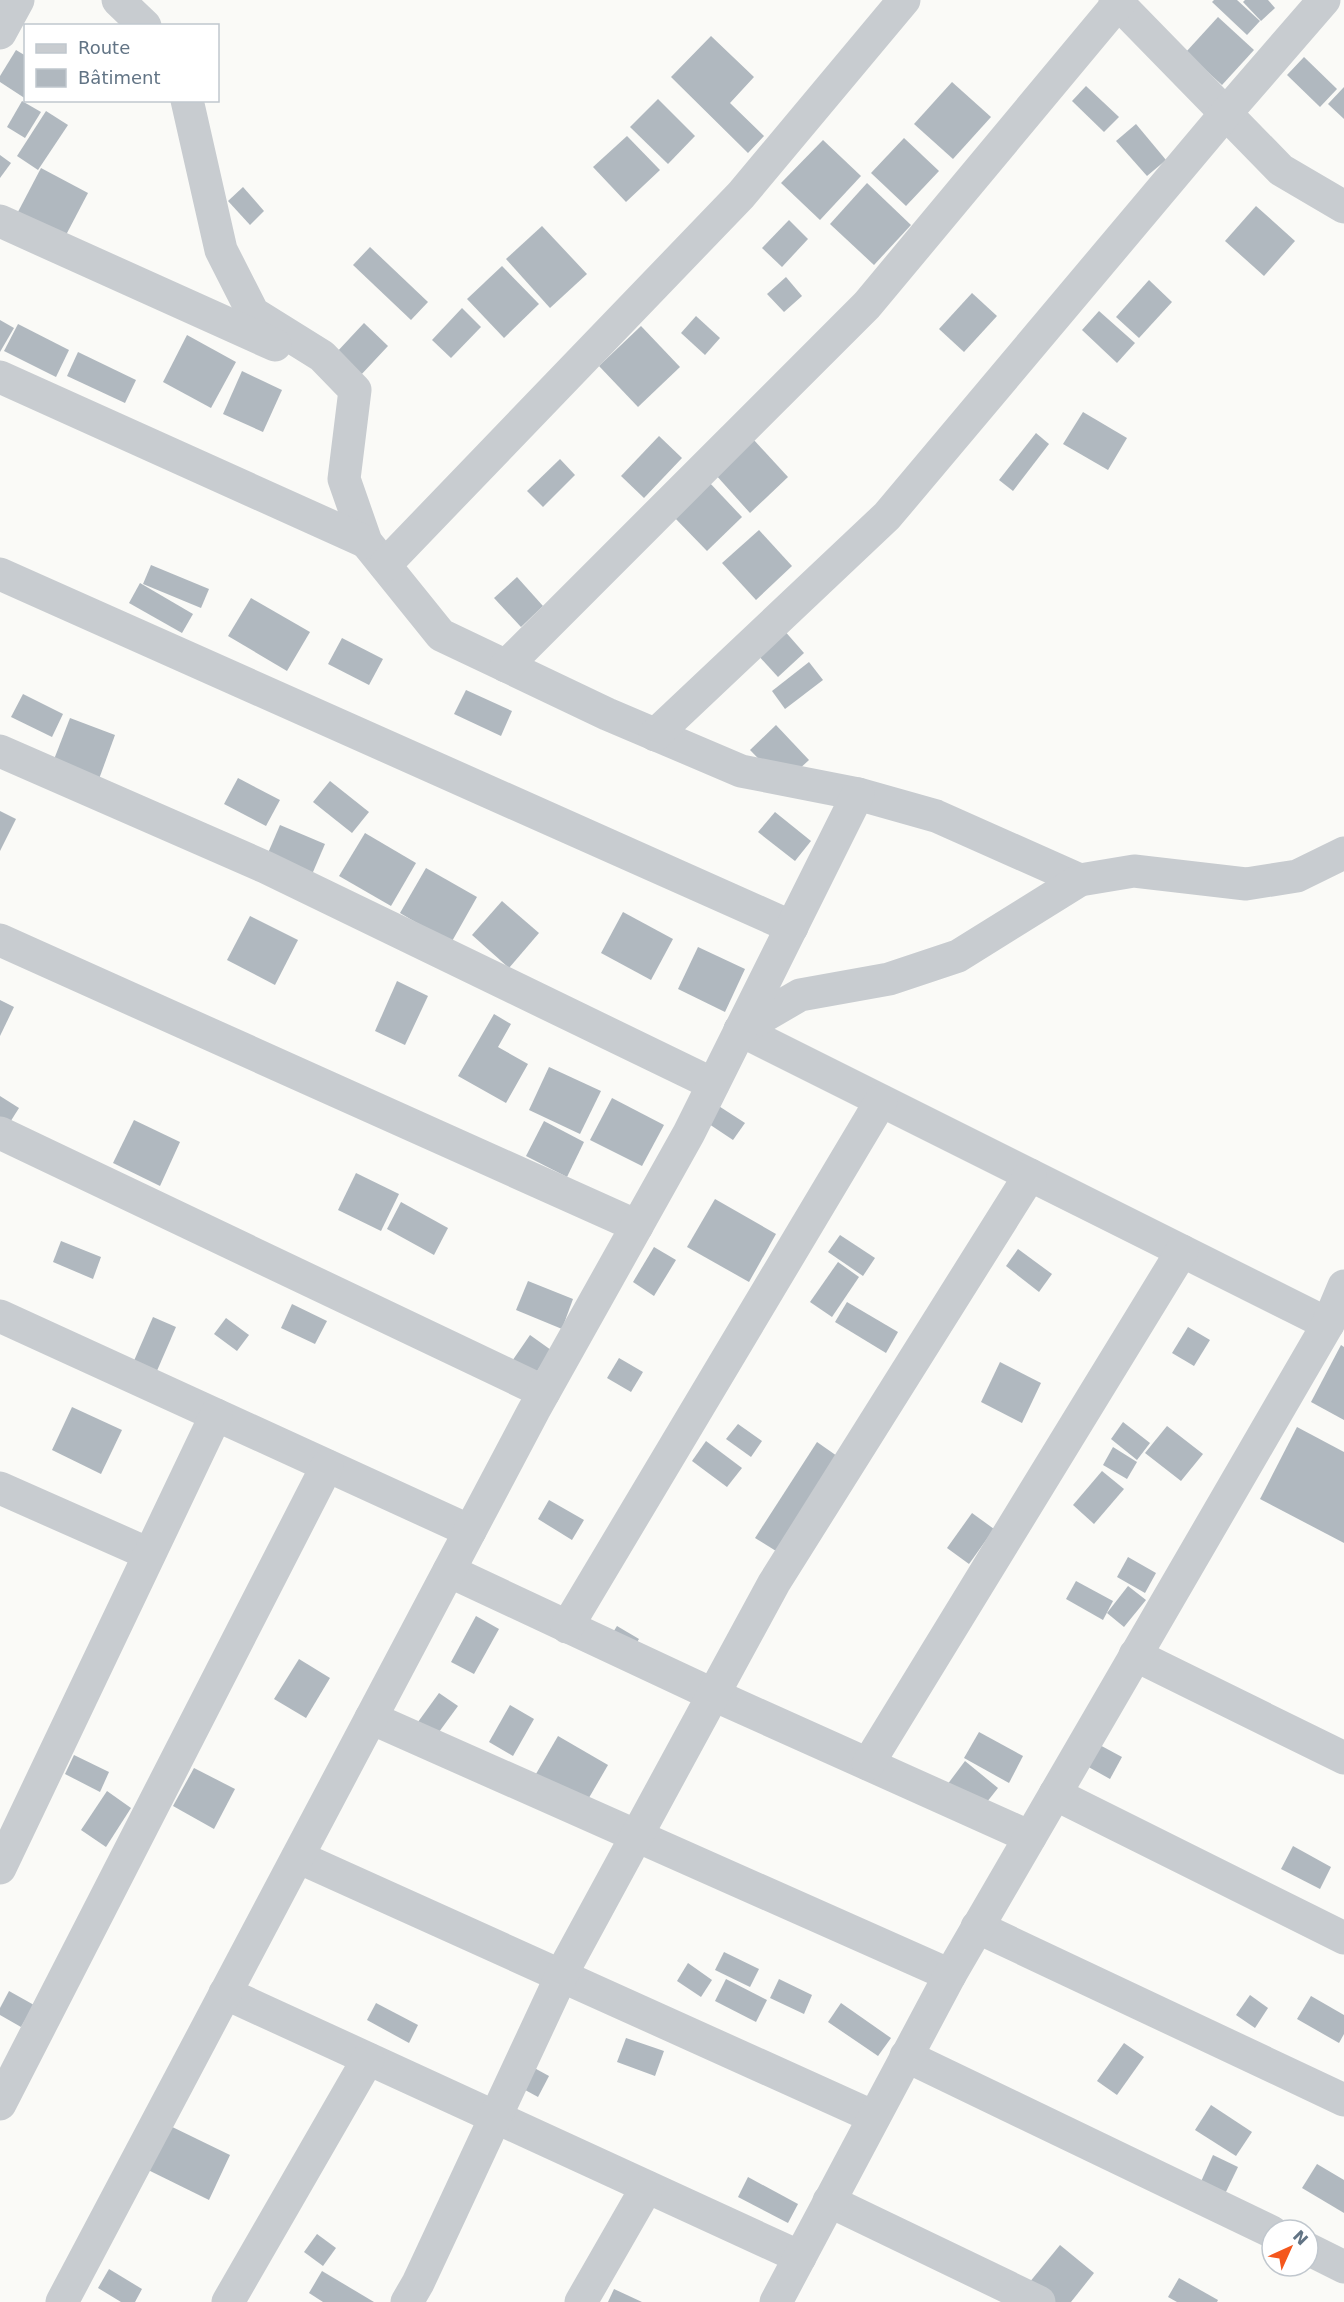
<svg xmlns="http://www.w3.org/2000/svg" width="1344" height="2302" viewBox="0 0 1344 2302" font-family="'DejaVu Sans',sans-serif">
<rect width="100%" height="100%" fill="#fafaf7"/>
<g fill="#b0b8bf">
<polygon points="1214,0 1237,0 1260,21 1247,35 1212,2"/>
<polygon points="1245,0 1268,0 1275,8 1261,21 1243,2"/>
<polygon points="1218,17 1254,50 1222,85 1186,52"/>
<polygon points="711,36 754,77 730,103 764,136 748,153 671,77"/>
<polygon points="16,50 26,56 26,99 0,82 0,76"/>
<polygon points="1304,57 1337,89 1320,107 1287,75"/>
<polygon points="952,82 991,117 953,159 914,124"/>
<polygon points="1086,86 1119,117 1104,132 1072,101"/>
<polygon points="1344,87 1344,119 1328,104"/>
<polygon points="658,99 695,136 668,164 630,127"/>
<polygon points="22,101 41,112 25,138 7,127"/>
<polygon points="46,111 68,125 38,170 17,156"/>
<polygon points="1136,124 1166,160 1147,176 1116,141"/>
<polygon points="627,136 660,170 626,202 593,167"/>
<polygon points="904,138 939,171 906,206 871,173"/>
<polygon points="823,140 861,176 820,220 781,183"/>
<polygon points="0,155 11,163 0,178"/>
<polygon points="41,168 88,193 56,254 9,229"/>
<polygon points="867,183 911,225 874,265 830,224"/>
<polygon points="243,187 264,211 250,225 228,201"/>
<polygon points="1256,206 1295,241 1264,276 1225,241"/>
<polygon points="789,220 808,239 782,267 762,248"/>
<polygon points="542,226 587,274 550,308 506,259"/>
<polygon points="370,247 428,302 411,320 353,265"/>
<polygon points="502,266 539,304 504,338 467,299"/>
<polygon points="786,277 802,296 784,312 767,294"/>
<polygon points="1149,280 1172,302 1139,338 1116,317"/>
<polygon points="972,293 997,316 964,352 939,329"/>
<polygon points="462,308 481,327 451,358 432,340"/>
<polygon points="1099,311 1135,343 1117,363 1082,330"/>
<polygon points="696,316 720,338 705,355 681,333"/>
<polygon points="0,320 14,328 0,352"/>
<polygon points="364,323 388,346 359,377 335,354"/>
<polygon points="18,324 69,350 56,377 4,351"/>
<polygon points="641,326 680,367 638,407 599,366"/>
<polygon points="187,335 236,362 211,408 163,382"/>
<polygon points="78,352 136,380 125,403 67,376"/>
<polygon points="242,371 282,390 263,432 223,414"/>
<polygon points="1083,412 1127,438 1108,470 1063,444"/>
<polygon points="1036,433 1049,444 1013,491 999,480"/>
<polygon points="659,436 682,458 644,498 621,476"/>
<polygon points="753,439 788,477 750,513 715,474"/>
<polygon points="560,459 575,475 543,507 527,491"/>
<polygon points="708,481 742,517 707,551 673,516"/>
<polygon points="759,530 792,566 756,600 722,563"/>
<polygon points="151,565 209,589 201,608 143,584"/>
<polygon points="517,577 543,606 521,627 494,598"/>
<polygon points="140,583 193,614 182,633 129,603"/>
<polygon points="251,598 310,632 287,671 228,636"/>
<polygon points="783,629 804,653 778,677 756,653"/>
<polygon points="342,638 383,659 369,685 328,664"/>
<polygon points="809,662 823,680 785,709 772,691"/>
<polygon points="466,690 512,711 501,736 454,714"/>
<polygon points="23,694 63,714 52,737 11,717"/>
<polygon points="70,718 115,735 99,779 53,762"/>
<polygon points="776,725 809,760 783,784 750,750"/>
<polygon points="238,778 280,800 266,826 224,804"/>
<polygon points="330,781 369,812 352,833 313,802"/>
<polygon points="0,811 16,819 0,851"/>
<polygon points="775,812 811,841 795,861 758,832"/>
<polygon points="280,825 325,844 307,886 262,867"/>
<polygon points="365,833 416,863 391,906 339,876"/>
<polygon points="426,868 477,897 451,943 400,913"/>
<polygon points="502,901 539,933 509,968 472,935"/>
<polygon points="623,912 673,939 651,980 601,953"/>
<polygon points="250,916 298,940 275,985 227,960"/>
<polygon points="698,947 745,969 725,1012 678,989"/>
<polygon points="397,981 428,996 405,1045 375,1031"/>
<polygon points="0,1000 14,1007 0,1036"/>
<polygon points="494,1014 511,1024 498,1047 528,1064 506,1103 458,1076"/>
<polygon points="549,1067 601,1091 580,1134 529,1110"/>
<polygon points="0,1096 19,1108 7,1127 0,1123"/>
<polygon points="612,1098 664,1125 642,1166 590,1140"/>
<polygon points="711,1101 745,1123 733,1140 700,1118"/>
<polygon points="134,1120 180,1142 160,1186 113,1163"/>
<polygon points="544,1121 584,1142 567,1177 526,1156"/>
<polygon points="356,1173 399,1194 381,1231 338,1210"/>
<polygon points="715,1199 776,1234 749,1282 687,1247"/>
<polygon points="401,1202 448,1228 434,1255 387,1229"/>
<polygon points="840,1235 875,1258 863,1276 828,1252"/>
<polygon points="61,1241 101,1257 93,1279 53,1262"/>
<polygon points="654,1247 676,1260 654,1296 633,1282"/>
<polygon points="1018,1249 1052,1274 1039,1292 1006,1266"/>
<polygon points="838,1262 859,1277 832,1317 810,1302"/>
<polygon points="528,1281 573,1299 562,1329 516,1310"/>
<polygon points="847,1302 898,1332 886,1353 835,1322"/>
<polygon points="292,1304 327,1321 315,1344 281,1328"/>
<polygon points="153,1317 176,1327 156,1373 133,1363"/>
<polygon points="226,1318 249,1335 237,1351 214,1334"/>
<polygon points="1188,1327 1210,1340 1194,1366 1172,1353"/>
<polygon points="530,1335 551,1350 530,1382 508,1367"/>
<polygon points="1341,1345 1344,1347 1344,1420 1311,1402"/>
<polygon points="619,1358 643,1372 631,1392 607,1378"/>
<polygon points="1000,1362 1041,1383 1022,1423 981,1402"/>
<polygon points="72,1407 122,1430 101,1474 52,1450"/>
<polygon points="1123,1422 1150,1443 1137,1460 1111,1439"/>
<polygon points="738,1424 762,1441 751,1457 726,1439"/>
<polygon points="1167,1426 1203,1454 1181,1481 1145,1453"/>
<polygon points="1297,1427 1344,1452 1344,1543 1260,1499"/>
<polygon points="706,1441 742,1468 727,1487 692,1461"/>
<polygon points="817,1442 837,1456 776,1551 755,1538"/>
<polygon points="1113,1447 1137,1462 1127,1479 1103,1465"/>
<polygon points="1102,1471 1124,1489 1094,1524 1073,1505"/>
<polygon points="549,1500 584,1520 572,1540 538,1519"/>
<polygon points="972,1513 994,1529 969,1564 947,1548"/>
<polygon points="1128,1557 1156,1573 1145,1593 1117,1577"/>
<polygon points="1076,1581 1113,1601 1103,1620 1066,1599"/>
<polygon points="1128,1586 1146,1600 1124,1627 1107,1613"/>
<polygon points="476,1616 499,1629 474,1674 451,1662"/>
<polygon points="617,1626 639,1639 627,1658 605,1645"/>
<polygon points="299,1659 330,1678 306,1718 274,1699"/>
<polygon points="439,1693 458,1706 428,1747 410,1733"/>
<polygon points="510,1705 534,1719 513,1756 489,1742"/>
<polygon points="979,1732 1023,1756 1009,1783 964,1758"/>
<polygon points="558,1736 608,1765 579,1815 529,1786"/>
<polygon points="1096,1743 1122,1757 1110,1779 1085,1765"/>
<polygon points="74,1755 109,1772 100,1792 65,1774"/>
<polygon points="965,1761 998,1788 968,1826 935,1801"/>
<polygon points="194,1768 235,1789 214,1829 173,1806"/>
<polygon points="107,1791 131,1808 106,1847 81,1830"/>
<polygon points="1293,1846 1331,1867 1320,1889 1281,1869"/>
<polygon points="724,1952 759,1969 750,1987 715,1970"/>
<polygon points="688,1963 712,1980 701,1997 677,1981"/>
<polygon points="726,1979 767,2000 756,2022 715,2001"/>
<polygon points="779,1979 812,1995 804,2014 770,1998"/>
<polygon points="9,1991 34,2005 21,2027 0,2015 0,2008"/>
<polygon points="1250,1995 1268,2008 1255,2028 1236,2015"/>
<polygon points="1311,1996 1344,2015 1344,2034 1339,2043 1297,2019"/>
<polygon points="376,2003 418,2025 409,2043 367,2020"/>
<polygon points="841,2003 891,2038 878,2056 828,2022"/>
<polygon points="626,2038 664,2051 655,2076 617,2062"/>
<polygon points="1124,2043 1144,2057 1117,2095 1097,2081"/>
<polygon points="527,2064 549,2076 538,2097 516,2085"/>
<polygon points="1211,2105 1252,2132 1236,2156 1195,2130"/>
<polygon points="162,2122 230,2155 209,2200 140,2166"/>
<polygon points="1213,2155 1238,2167 1223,2198 1199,2186"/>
<polygon points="1317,2164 1344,2180 1344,2213 1302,2188"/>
<polygon points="748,2177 798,2204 788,2223 738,2197"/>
<polygon points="317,2234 336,2248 323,2266 304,2252"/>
<polygon points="1060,2245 1094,2273 1071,2302 1052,2302 1029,2283"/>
<polygon points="109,2269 142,2289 135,2302 121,2302 98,2288"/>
<polygon points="322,2271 374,2302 323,2302 309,2293"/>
<polygon points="1179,2278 1218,2300 1217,2302 1177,2302 1168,2297"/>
<polygon points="614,2289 642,2302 608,2302"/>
</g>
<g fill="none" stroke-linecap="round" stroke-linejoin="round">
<g stroke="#c8ccd0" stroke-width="33">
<polyline points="118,0 145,26"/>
<polyline points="1115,0 1281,170 1344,207"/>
<polyline points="0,33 18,0"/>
<polyline points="187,100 221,250 253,313 322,356 355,390 344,479 366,542 441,635 607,714 741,771 858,794 936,816 1080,880"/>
<polyline points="0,221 275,345"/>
<polyline points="0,377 366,542"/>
<polyline points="385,565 741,195 904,0"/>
<polyline points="0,574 792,927"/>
<polyline points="506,666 867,305 1121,0"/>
<polyline points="655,735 887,516 1226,113 1324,0"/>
<polyline points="0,751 265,867 713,1084"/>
<polyline points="0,940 637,1226"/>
<polyline points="740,1030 1328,1324"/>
<polyline points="740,1030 800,995 889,979 958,956 1080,880 1134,871 1246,884 1297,876 1344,853"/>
<polyline points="0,1133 544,1392"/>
<polyline points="0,1316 470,1531"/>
<polyline points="0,1488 149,1554"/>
<polyline points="449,1571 714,1695 1030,1837"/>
<polyline points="567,1627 881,1101"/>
<polyline points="1135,1655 1344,1758"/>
<polyline points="371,1718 950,1975"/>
<polyline points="868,1764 1182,1251"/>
<polyline points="1055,1794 1344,1938"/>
<polyline points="298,1857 874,2117"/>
<polyline points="0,1868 216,1415"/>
<polyline points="977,1927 1344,2100"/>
<polyline points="225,1993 800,2257"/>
<polyline points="906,2056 1272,2232"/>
<polyline points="0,2104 327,1466"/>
<polyline points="829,2201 1039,2302"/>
<polyline points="1308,2249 1344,2267"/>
<polyline points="62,2302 534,1410 689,1133 858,794"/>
<polyline points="228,2302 368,2059"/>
<polyline points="407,2302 418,2283 567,1964 774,1583 1030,1175"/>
<polyline points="581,2302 647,2187"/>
<polyline points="776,2302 950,1975 1328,1324 1344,1286"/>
</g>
</g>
<rect x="24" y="24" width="195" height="78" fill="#ffffff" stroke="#c0c7ce" stroke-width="1.5"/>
<rect x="36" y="44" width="30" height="9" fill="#c8ccd0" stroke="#c0c7ce" stroke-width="1.5"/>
<text x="78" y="54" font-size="18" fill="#627485">Route</text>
<rect x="36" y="69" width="30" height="18" fill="#b0b8bf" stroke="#c0c7ce" stroke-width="1.5"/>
<text x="78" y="84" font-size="18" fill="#627485">Bâtiment</text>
<g transform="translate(1290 2248) rotate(45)"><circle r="28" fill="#ffffff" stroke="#c0c7ce" stroke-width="1.5"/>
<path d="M0-4.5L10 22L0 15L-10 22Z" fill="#f4571d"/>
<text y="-9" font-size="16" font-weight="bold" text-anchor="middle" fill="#627485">N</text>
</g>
</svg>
